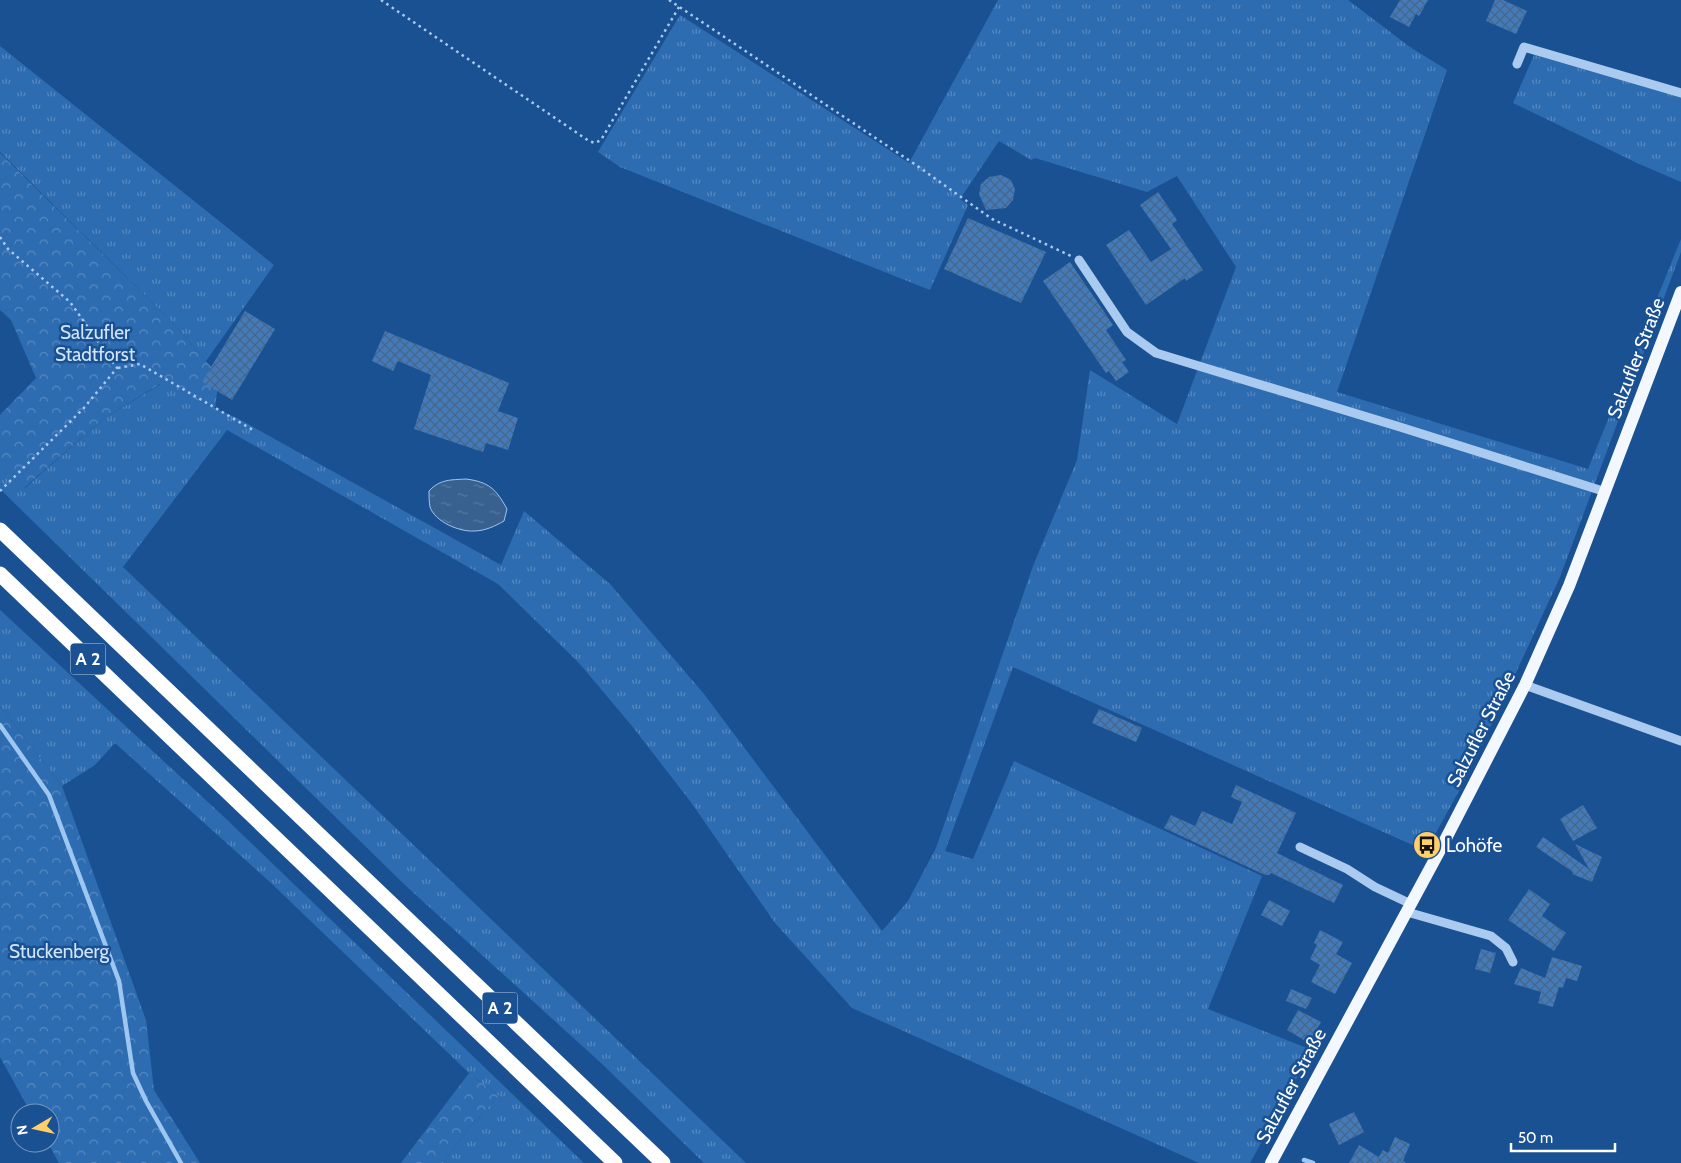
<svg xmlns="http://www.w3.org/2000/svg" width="1681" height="1163" viewBox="0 0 1681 1163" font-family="Cabin,sans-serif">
<defs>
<pattern id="grass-tufts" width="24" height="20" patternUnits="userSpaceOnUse" patternTransform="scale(1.25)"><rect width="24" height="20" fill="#2d6cb1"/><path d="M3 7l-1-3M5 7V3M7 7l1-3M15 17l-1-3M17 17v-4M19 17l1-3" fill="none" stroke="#5789c1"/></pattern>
<pattern id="forest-crowns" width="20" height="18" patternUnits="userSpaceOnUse" patternTransform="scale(1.25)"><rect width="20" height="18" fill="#2d6cb1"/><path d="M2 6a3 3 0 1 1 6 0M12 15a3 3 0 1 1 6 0" fill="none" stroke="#5789c1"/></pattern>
<pattern id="water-ripples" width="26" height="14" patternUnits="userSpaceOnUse" patternTransform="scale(1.25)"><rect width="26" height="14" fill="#396190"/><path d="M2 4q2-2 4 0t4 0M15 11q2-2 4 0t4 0" fill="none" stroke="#5779a1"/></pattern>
<pattern id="building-cross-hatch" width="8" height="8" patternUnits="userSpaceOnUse" patternTransform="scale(1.25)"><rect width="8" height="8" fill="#437bba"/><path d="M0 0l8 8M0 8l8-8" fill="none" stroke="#476688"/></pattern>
</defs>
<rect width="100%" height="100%" fill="#1a5193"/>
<g fill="url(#grass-tufts)">
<polygon points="998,0 1348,0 1410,47 1447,70 1337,392 1588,469 1681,239 1681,252 1560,577 1502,703 1466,778 1426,851 1013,667 945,851 973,859 1014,761 1262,876 1208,1009 1312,1050 1250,1163 1199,1163 852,1008 775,923 690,801 632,726 579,663 498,584 227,430 123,567 746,1163 704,1163 601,1063 406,886 0,489 0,470 25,488 103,419 161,384 237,418 501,565 524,511 610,584 704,694 882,931 908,901 936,848 1033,566 1077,460 1090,370 1177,424 1236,267 1177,176 1147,192 1035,158 1031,160 999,141 960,199 968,205 930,290 620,167 598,152 680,15 909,163"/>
<polygon points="0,46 274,265 206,361 174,324 0,152"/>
<polygon points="1534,55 1681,97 1681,182 1637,163 1513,103"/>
<polygon points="0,610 223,816 584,1163 443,1163 472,1124 499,1096 469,1073 271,883 115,743 95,765 62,786 0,706"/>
</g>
<g fill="url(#forest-crowns)">
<polygon points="0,153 174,324 219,376 215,408 160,384 103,419 24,488 0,470 0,415 36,378 11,320 0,310"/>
<polygon points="0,706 62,786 146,1020 154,1090 200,1163 59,1163 48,1143 50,1143 50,1113 31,1113 0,1057"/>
<polygon points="469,1073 499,1096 472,1124 443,1163 401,1163"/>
</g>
<path fill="url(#water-ripples)" stroke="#9dc6f1" d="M466 479C489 482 496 489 507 509L504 521C495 526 485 531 474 531 460 532 435 522 430 507 429 502 429 496 429 491 440 479 451 480 466 479Z"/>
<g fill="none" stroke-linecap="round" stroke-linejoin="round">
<g stroke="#9dc6f1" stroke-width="4.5">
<polyline points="0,725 49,795 119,981 133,1073 146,1101 181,1163"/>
<polyline points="1304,1160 1313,1163"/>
</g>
</g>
<g fill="url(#building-cross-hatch)">
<polygon points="1400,0 1428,0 1419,16 1416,14 1409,27 1390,17"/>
<polygon points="1495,0 1503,0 1527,11 1516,34 1486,21"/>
<polygon points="1001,175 1011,180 1015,189 1013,200 1006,208 986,210 979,194 981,184 989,177"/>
<polygon points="1158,192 1177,220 1172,224 1203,270 1186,281 1185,278 1146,305 1106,245 1129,230 1151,262 1171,249 1140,205"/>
<polygon points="968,218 1046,252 1021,303 944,269"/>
<polygon points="1070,262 1113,325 1106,330 1126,360 1122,362 1129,372 1116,381 1109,371 1106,373 1043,281"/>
<polygon points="245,311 275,329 232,400 202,382"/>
<polygon points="385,331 509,383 498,411 518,418 508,450 486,443 483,452 414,429 431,375 398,361 393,371 372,361"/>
<polygon points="1099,709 1142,728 1136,742 1092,723"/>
<polygon points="1236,785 1296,813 1277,853 1343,885 1334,903 1271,873 1269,875 1265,875 1164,828 1171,815 1195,826 1202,811 1232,824 1242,802 1231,797"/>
<polygon points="1583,805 1597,828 1573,841 1560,819"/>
<polygon points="1543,837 1589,869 1575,844 1602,857 1592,882 1572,874 1573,872 1536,847"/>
<polygon points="1529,889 1550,904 1542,916 1566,933 1554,951 1508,920"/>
<polygon points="1269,900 1290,911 1282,926 1261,915"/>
<polygon points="1320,930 1343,942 1336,954 1352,963 1335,994 1311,982 1320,965 1310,959 1317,945 1314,943"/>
<polygon points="1481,949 1496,953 1490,973 1475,969"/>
<polygon points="1552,957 1582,966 1577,981 1566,978 1563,988 1559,987 1553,1007 1538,1003 1541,992 1514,984 1521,968 1545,978"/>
<polygon points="1291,989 1312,998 1306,1009 1286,1001"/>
<polygon points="1298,1010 1321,1022 1309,1043 1287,1030"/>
<polygon points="1354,1112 1364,1132 1339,1145 1329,1124"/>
<polygon points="1395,1137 1410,1144 1403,1161 1406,1163 1349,1163 1359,1145 1379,1157 1383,1150 1388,1153"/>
</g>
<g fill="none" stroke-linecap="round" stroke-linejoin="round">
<g stroke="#aacbef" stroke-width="2.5" stroke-dasharray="2.5 4" stroke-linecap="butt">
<polyline points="381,0 589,141 595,143 601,140 679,7"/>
<polyline points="669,0 916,165 992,219 1071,256"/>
<polyline points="0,237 8,249 70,302 117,368 83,409 0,491"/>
<polyline points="118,368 140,364 253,430"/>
</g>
<g stroke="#aacbef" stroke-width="9">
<polyline points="1517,64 1524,47 1681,93"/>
<polyline points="1079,260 1127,332 1156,353 1400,427 1606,492"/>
<polyline points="1525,685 1681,741"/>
<polyline points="1300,847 1347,869 1375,887 1411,904"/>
<polyline points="1407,912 1491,936 1506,948 1513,962"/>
</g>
<polyline stroke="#f3f8ff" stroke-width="12" points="1271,1163 1440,850 1525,685 1569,586 1681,292"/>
<g stroke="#fff" stroke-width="15">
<polyline points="0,530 663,1163"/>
<polyline points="0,574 615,1163"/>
</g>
</g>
<defs>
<g id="bus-disc" transform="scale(1.4375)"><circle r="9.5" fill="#ffd069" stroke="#1a5193"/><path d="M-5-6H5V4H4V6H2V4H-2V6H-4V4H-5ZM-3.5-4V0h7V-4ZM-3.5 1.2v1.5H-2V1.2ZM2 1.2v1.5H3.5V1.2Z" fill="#111"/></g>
</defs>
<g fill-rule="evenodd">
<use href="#bus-disc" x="1427" y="845"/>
</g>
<g text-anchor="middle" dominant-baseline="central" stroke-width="5" stroke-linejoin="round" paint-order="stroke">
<g fill="#1a5193" stroke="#bacbdf" stroke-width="1">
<rect x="70.5" y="643.5" width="35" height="31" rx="4"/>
<rect x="482.5" y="992.5" width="35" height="31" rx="4"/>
</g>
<g font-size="18" font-weight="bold" fill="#fff">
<text x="88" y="659">A 2</text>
<text x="500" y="1008">A 2</text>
</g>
<g font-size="19" fill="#d1e5fb" stroke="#1a5193">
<text x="95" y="332">Salzufler<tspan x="95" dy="22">Stadtforst</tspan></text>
<text x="59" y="951">Stuckenberg</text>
</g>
<g font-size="19" fill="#fff" stroke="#1a5193">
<text transform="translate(1636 358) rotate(-69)">Salzufler Straße</text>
<text transform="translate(1481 729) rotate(-63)">Salzufler Straße</text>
<text transform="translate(1291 1086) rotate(-62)">Salzufler Straße</text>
</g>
<g font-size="19" fill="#fff" stroke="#1a5193" text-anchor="start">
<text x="1446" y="845">Lohöfe</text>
</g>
</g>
<g transform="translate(35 1128) rotate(261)"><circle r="24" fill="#1a5193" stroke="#7697be"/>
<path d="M0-4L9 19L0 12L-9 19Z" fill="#ffd069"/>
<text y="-8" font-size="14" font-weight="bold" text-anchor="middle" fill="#ffffff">N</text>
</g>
<path d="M1511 1143v8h104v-8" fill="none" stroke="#ffffff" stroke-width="2.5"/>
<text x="1518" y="1143" font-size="15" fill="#ffffff" stroke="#1a5193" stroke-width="4" paint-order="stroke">50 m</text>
</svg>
